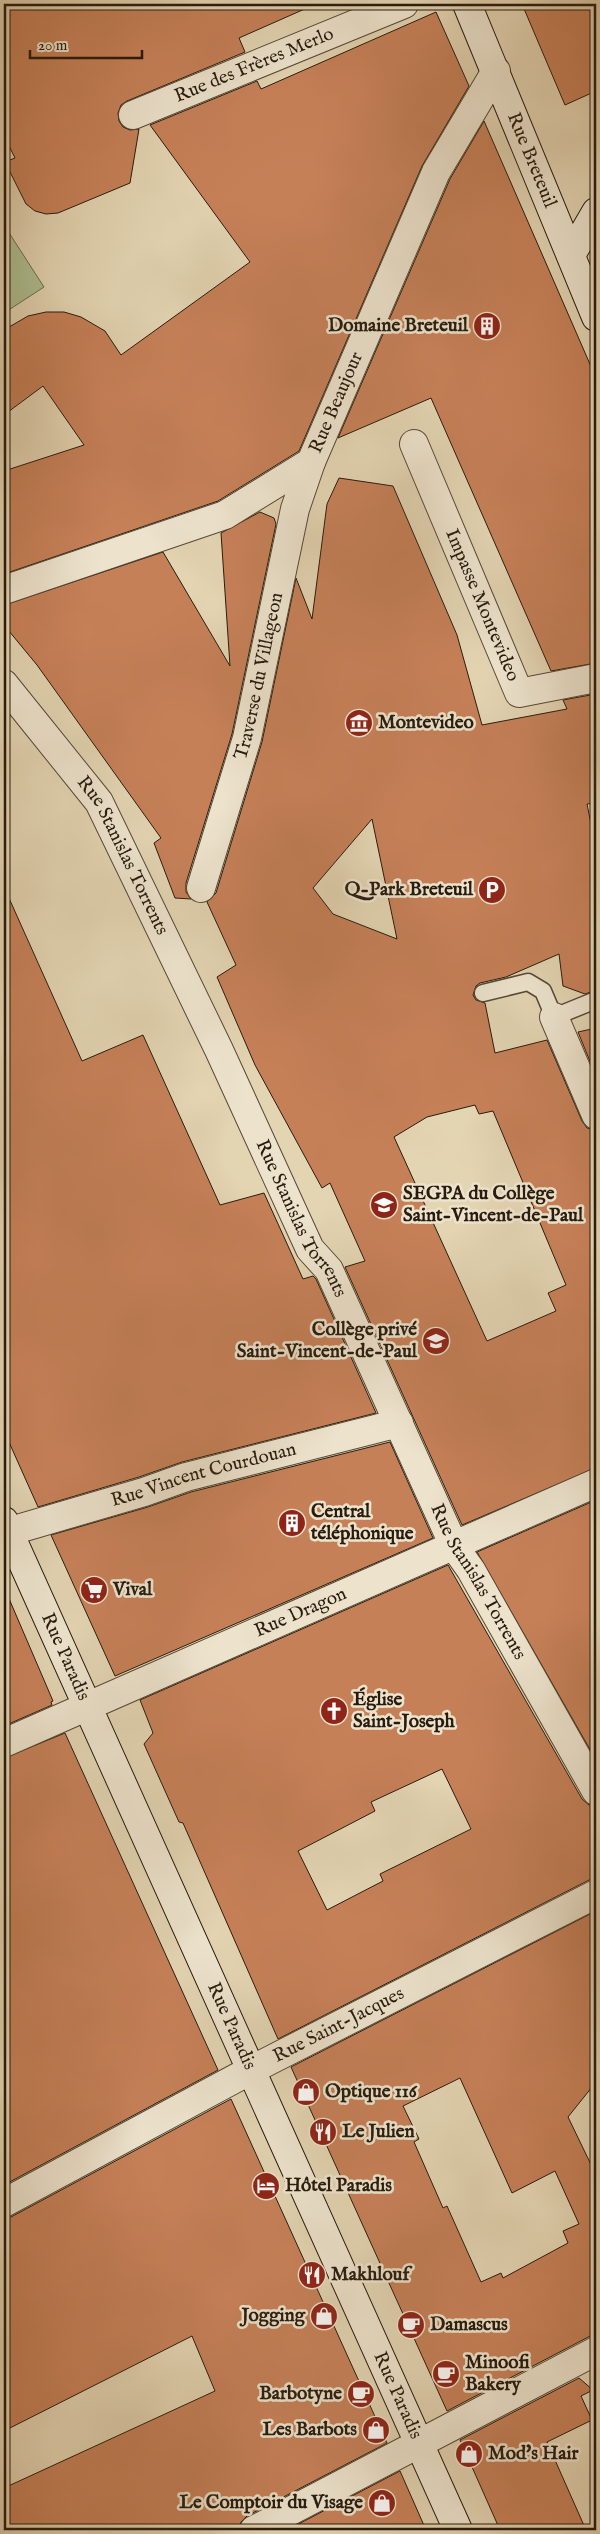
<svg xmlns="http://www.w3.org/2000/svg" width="600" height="2534" viewBox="0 0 600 2534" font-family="'IM FELL English',serif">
<rect width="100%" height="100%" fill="#e3d4b2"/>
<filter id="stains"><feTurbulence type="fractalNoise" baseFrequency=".004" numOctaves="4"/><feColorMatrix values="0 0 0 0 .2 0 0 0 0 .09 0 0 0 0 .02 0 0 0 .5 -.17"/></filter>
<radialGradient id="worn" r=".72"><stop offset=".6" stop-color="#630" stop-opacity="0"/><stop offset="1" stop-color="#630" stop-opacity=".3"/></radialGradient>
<polygon fill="#adbe91" stroke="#6a6c50" points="4,225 44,287 4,313"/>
<g fill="#c68058" stroke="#271b0e" fill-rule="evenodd">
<polygon points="4,4 316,4 239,38 245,52 127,101 121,105 118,113 119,121 123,127 130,130 139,129 130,183 58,213 46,214 35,211 26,204 5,162 15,158 4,136"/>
<polygon points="522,4 596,4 596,91 565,105"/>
<polygon points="436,12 469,86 422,166 299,451 218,501 4,574 4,471 84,445 43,386 4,415 4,330 28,316 46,312 64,312 81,317 105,331 121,355 250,262 150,125 257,81 261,89"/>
<polygon points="484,121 596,378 596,663 551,671 431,398 338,438 450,179"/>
<path d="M339 478 393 486 457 635 482 725 567 709 563 700 596 694V803L587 804 596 849V990L585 994 563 986 559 954 506 977 480 983 476 986 473 995 476 1000 485 1003 495 1053 547 1040 582 1121 587 1128 596 1130V1468L462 1525 345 1267 365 1261 330 1183 322 1188 255 1065 217 977 236 965 207 902 216 893 262 742 296 578 312 619 327 504ZM372 819 397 939 333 914 313 888ZM475 1105 479 1114 493 1111 566 1285 548 1293 556 1311 487 1341 394 1137 427 1117Z"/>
<polygon points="260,512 274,518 276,524 232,734 186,883 186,892 191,899 175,898 154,843 161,838 37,665 4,625 4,605 163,552 230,666 221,533"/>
<polygon points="4,887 82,1061 143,1035 220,1205 264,1193 303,1279 313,1276 316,1279 376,1413 182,1462 139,1477 38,1507 4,1431"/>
<polygon points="596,1028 596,1076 578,1032"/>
<polygon points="390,1442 433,1538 115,1676 51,1535 148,1507 191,1492"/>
<polygon points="596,1500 596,1760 477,1552"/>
<path d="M448 1565 582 1799 589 1805 596 1807V1878L589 1880 278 2039 183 1823 179 1822 144 1744 153 1733 140 1700ZM442 1769 471 1829 380 1874 383 1881 327 1910 298 1851 375 1811 371 1802Z"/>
<polygon points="4,1587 53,1701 51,1702 52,1705 4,1726"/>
<polygon points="65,1733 218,2070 4,2185 4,1758"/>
<path d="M596 1911V2082L568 2117 596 2175V2333L447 2411 291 2067ZM460 2078 512 2193 555 2171 579 2224 563 2231 568 2243 503 2278 501 2273 481 2282 447 2206 443 2208 414 2142 419 2139 403 2106Z"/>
<polygon points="231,2099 387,2443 247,2516 241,2522 239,2530 4,2530 4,2488 215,2391 192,2336 4,2431 4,2219 11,2217"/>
<polygon points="579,2378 593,2390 581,2396 592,2420 547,2442 586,2530 500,2530 460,2440"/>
<polygon points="400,2471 426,2530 287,2530"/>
</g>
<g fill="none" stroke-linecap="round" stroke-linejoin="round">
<g stroke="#564937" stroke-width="19">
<polyline id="lane" points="483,993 528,982 543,991 554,1017 596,1000"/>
</g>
<g stroke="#564937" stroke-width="30">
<g id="street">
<path id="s1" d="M133 115 404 4"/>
<path id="s2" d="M414 444 519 693 596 678"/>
<path id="s3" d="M4 590 225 515 311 462 436 172 496 71"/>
<path id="s4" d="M4 684 99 802 219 1050 310 1249 329 1270 454 1546 471 1570 596 1791"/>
<path id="s5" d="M201 888 247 738 295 509 311 462"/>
<polyline points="554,1017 596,1115"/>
<path id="s6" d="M4 1533 144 1492 186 1477 399 1423"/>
<path id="s7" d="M4 1743 596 1483"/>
<path id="s8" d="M4 2203 251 2070 596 1894"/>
<polyline points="254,2530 596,2351"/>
</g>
</g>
<g stroke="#271b0e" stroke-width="30">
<g id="secondary">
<path id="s9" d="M467 4 596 317"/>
<polyline points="571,255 596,212"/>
<path id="s10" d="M4 1521 458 2530"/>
</g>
</g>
<use href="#lane" stroke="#ede3cd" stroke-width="16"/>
<use href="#street" stroke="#ede3cd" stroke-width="28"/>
<use href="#secondary" stroke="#ede3cd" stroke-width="28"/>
</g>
<defs>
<g id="building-disc" transform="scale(1.4375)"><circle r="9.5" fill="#8f2418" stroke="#ede3cd"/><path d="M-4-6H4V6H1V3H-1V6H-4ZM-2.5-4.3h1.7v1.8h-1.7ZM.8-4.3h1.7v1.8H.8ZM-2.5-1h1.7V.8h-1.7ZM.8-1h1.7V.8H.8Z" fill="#fff"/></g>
<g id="museum-disc" transform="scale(1.4375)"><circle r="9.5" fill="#8f2418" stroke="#ede3cd"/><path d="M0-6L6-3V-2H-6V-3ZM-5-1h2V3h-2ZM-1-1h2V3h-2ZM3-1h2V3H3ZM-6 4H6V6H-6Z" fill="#fff"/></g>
<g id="parking-disc" transform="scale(1.4375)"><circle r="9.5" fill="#8f2418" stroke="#ede3cd"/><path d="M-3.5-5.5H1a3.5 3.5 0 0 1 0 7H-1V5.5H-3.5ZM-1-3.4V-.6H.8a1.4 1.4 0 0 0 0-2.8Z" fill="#fff"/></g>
<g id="school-disc" transform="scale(1.4375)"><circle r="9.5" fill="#8f2418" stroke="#ede3cd"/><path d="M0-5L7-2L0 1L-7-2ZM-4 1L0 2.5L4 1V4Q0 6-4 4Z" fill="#fff"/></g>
<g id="supermarket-disc" transform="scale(1.4375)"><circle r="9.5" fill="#8f2418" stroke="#ede3cd"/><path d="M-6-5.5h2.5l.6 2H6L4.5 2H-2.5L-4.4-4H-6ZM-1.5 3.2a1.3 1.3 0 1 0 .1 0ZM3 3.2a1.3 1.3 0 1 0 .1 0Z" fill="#fff"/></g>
<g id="church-disc" transform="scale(1.4375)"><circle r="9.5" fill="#8f2418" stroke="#ede3cd"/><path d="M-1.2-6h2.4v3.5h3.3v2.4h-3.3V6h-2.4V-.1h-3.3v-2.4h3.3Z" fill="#fff"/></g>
<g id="shop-disc" transform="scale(1.4375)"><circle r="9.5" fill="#8f2418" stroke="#ede3cd"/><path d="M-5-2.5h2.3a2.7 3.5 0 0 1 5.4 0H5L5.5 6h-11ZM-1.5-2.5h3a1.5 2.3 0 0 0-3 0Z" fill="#fff"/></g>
<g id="restaurant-disc" transform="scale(1.4375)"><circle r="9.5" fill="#8f2418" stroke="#ede3cd"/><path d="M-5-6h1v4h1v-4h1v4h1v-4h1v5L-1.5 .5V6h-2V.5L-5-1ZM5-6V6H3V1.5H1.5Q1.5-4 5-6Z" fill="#fff"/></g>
<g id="hotel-disc" transform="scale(1.4375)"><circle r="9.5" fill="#8f2418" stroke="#ede3cd"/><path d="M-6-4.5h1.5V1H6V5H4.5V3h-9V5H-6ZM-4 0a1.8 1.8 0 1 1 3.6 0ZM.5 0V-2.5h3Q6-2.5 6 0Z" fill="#fff"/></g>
<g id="cafe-disc" transform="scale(1.4375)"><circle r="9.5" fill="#8f2418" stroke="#ede3cd"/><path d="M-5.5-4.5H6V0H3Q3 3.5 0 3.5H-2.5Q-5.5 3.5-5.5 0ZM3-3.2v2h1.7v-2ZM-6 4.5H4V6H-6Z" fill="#fff"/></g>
</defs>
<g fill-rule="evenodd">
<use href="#building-disc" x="487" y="326"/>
<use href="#museum-disc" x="359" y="723"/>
<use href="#parking-disc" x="492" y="890"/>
<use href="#school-disc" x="384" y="1205"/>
<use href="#school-disc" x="436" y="1341"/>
<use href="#building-disc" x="292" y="1523"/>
<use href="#supermarket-disc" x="94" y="1590"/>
<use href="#church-disc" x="334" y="1711"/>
<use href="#shop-disc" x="306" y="2092"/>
<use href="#restaurant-disc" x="323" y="2132"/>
<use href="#hotel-disc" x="266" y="2186"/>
<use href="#restaurant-disc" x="312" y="2275"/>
<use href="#shop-disc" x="324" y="2316"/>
<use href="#cafe-disc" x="411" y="2325"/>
<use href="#cafe-disc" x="446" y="2374"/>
<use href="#cafe-disc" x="361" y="2394"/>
<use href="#shop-disc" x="376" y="2430"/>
<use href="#shop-disc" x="469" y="2454"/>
<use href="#shop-disc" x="382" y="2503"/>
</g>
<g text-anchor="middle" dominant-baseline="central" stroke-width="5" stroke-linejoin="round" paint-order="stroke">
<g font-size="19" fill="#271b0e" stroke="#ede3cd">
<text stroke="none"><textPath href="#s1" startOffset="131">Rue des Frères Merlo</textPath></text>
<text stroke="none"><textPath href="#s9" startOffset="169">Rue Breteuil</textPath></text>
<text stroke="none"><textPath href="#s3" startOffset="399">Rue Beaujour</textPath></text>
<text stroke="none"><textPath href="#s2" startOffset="175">Impasse Montevideo</textPath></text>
<text stroke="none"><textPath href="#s5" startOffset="220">Traverse du Villageon</textPath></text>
<text stroke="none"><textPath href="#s4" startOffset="210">Rue Stanislas Torrents</textPath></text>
<text stroke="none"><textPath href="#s4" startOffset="615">Rue Stanislas Torrents</textPath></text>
<text stroke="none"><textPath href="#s6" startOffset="208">Rue Vincent Courdouan</textPath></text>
<text stroke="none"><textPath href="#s4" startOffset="1020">Rue Stanislas Torrents</textPath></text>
<text stroke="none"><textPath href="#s7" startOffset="324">Rue Dragon</textPath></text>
<text stroke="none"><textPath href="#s10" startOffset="149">Rue Paradis</textPath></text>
<text stroke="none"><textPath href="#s8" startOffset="379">Rue Saint-Jacques</textPath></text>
<text stroke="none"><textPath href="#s10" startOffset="554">Rue Paradis</textPath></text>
<text stroke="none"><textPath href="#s10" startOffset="959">Rue Paradis</textPath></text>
</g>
<g font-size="19" font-weight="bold" fill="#271b0e" stroke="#ede3cd" text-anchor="start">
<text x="468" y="326" text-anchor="end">Domaine Breteuil</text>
<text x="378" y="723">Montevideo</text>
<text x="473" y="890" text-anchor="end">Q-Park Breteuil</text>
<text x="403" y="1194">SEGPA du Collège<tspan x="403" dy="22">Saint-Vincent-de-Paul</tspan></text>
<text x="417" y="1330" text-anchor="end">Collège privé<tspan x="417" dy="22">Saint-Vincent-de-Paul</tspan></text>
<text x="311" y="1512">Central<tspan x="311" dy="22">téléphonique</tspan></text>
<text x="113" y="1590">Vival</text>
<text x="353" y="1700">Église<tspan x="353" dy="22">Saint-Joseph</tspan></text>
<text x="325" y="2092">Optique 116</text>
<text x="342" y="2132">Le Julien</text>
<text x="285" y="2186">Hôtel Paradis</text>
<text x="331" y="2275">Makhlouf</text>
<text x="305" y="2316" text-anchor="end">Jogging</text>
<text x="430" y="2325">Damascus</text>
<text x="465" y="2363">Minoofi<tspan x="465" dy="22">Bakery</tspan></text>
<text x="342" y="2394" text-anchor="end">Barbotyne</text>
<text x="357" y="2430" text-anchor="end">Les Barbots</text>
<text x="488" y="2454">Mod's Hair</text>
<text x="363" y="2503" text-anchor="end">Le Comptoir du Visage</text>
</g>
</g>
<rect width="600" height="2534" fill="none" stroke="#e3d4b2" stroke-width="20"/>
<rect x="5" y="5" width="590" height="2524" fill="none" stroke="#271b0e" stroke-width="2.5"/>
<rect x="10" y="10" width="580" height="2514" fill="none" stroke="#271b0e"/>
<path d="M30 50v8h112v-8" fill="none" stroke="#271b0e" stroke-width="2.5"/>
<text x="38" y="50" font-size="15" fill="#271b0e" stroke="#ede3cd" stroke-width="4" paint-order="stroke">20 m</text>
<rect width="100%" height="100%" filter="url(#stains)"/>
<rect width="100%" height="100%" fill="url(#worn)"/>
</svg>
